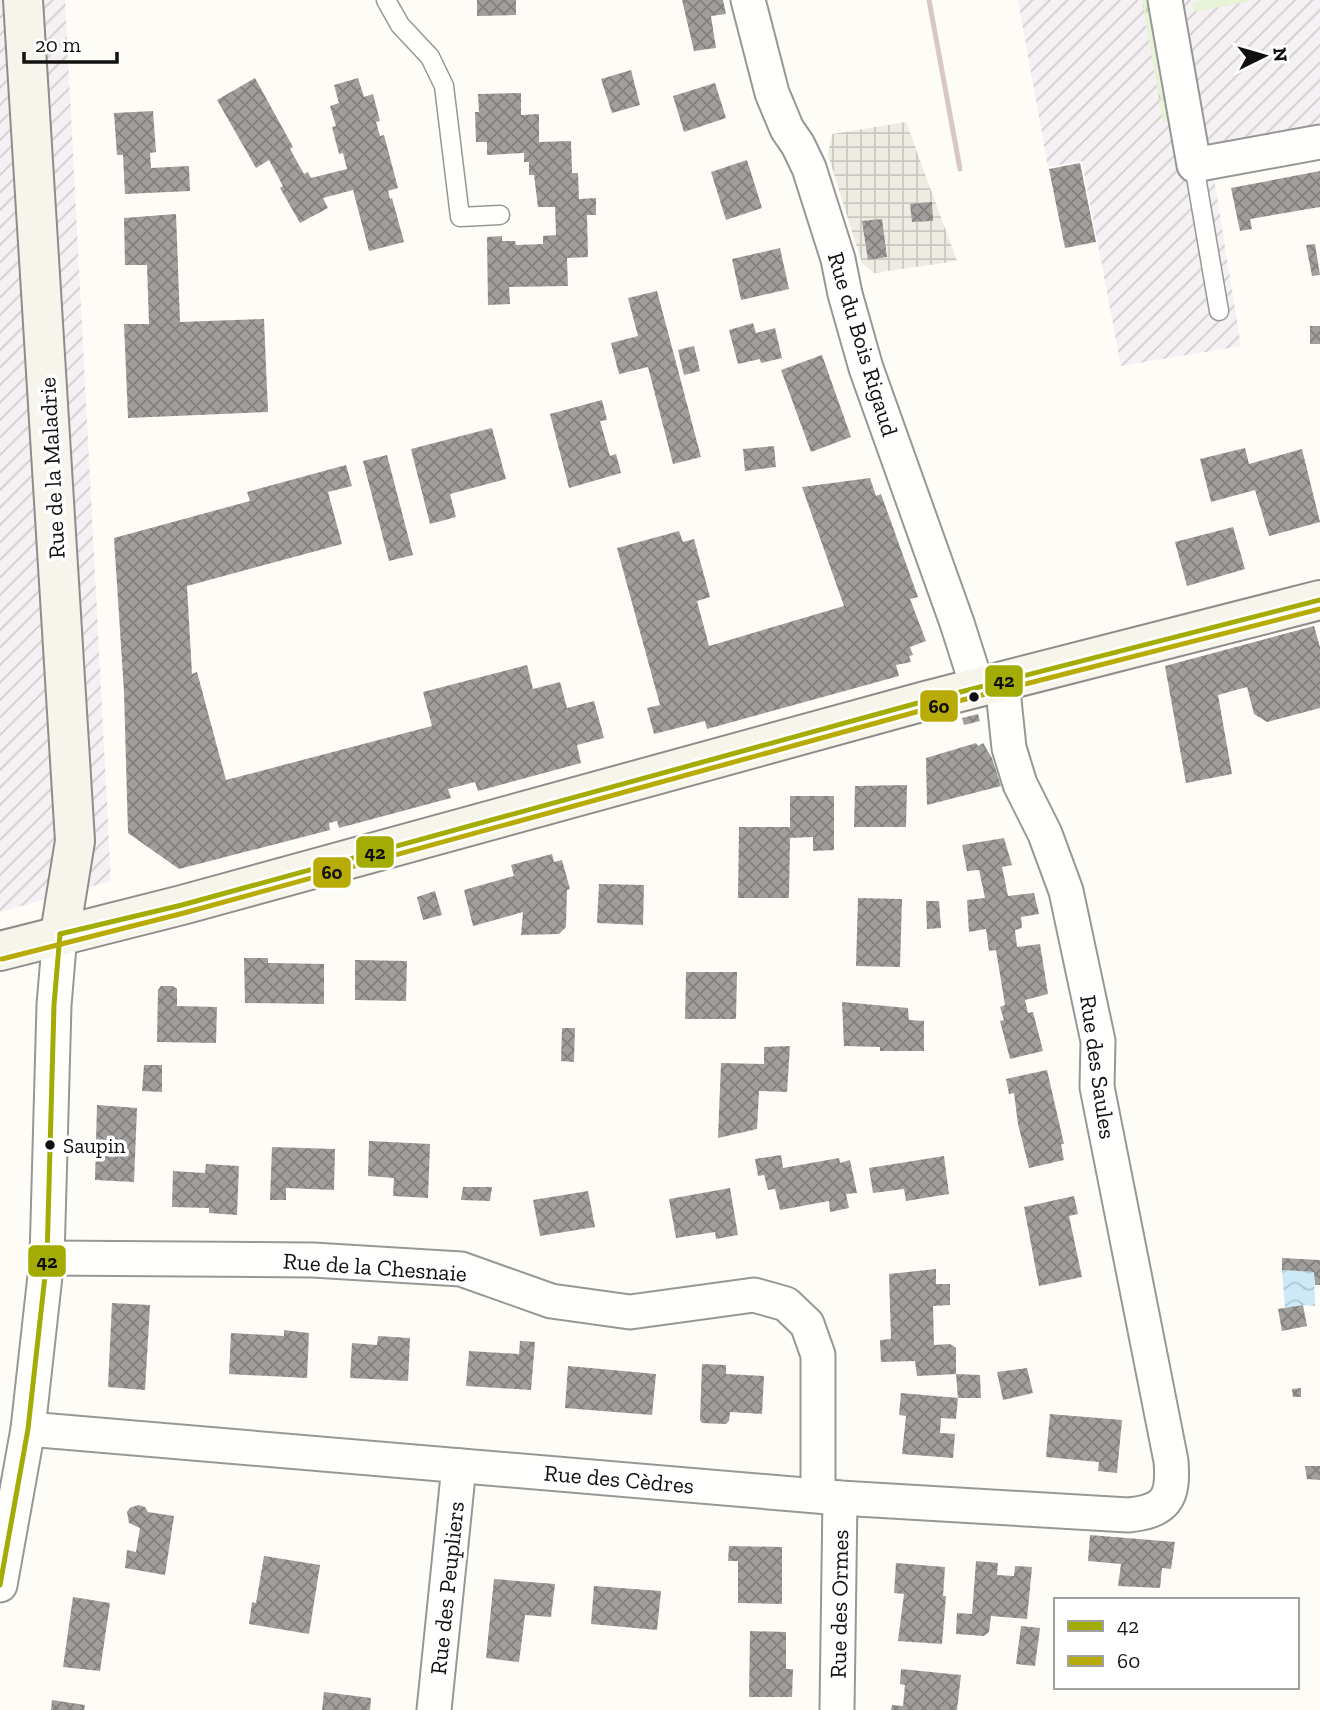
<svg xmlns="http://www.w3.org/2000/svg" width="1320" height="1710" viewBox="0 0 1320 1710" font-family="'Zilla Slab',serif">
<defs>
<pattern id="industrial-furrows" width="10" height="10" patternUnits="userSpaceOnUse" patternTransform="scale(1.75)"><rect width="10" height="10" fill="#f5f0f3"/><path d="M-1 1l2-2M0 10L10 0M9 11l2-2" fill="none" stroke="#d1cdcf"/></pattern>
<pattern id="grass-tufts" width="24" height="20" patternUnits="userSpaceOnUse" patternTransform="scale(1.75)"><rect width="24" height="20" fill="#e7f3d7"/><path d="M3 7l-1-3M5 7V3M7 7l1-3M15 17l-1-3M17 17v-4M19 17l1-3" fill="none" stroke="#c5cfb8"/></pattern>
<pattern id="plaza-grid" width="8" height="8" patternUnits="userSpaceOnUse" patternTransform="scale(1.75)"><rect width="8" height="8" fill="#edebe2"/><path d="M0 4h8M4 0v8" fill="none" stroke="#cac8c1"/></pattern>
<pattern id="water-waves" width="16" height="10" patternUnits="userSpaceOnUse" patternTransform="scale(1.75)"><rect width="16" height="10" fill="#cde8f7"/><path d="M0 5q4-4 8 0t8 0" fill="none" stroke="#afc6d3"/></pattern>
<pattern id="building-cross-hatch" width="8" height="8" patternUnits="userSpaceOnUse" patternTransform="scale(1.75)"><rect width="8" height="8" fill="#a19f9c"/><path d="M0 0l8 8M0 8l8-8" fill="none" stroke="#82807e"/></pattern>
</defs>
<rect width="100%" height="100%" fill="#fdfcf7"/>
<g fill="url(#industrial-furrows)">
<polygon points="0,0 65,0 111,881 0,912"/>
<polygon points="1018,0 1320,0 1320,129 1210,153 1241,346 1121,366 1082,161 1048,167"/>
</g>
<g fill="url(#grass-tufts)">
<polygon points="1142,0 1153,0 1175,120 1163,122"/>
<polygon points="1203,0 1256,0 1194,12 1192,2"/>
</g>
<polygon fill="url(#plaza-grid)" points="906,122 957,261 874,273 862,263 828,155 832,134"/>
<polygon fill="url(#water-waves)" points="1282,1270 1314,1272 1315,1306 1303,1305 1285,1308"/>
<g fill="url(#building-cross-hatch)">
<polygon points="477,0 516,0 516,15 477,16"/>
<polygon points="682,0 723,0 726,14 711,16 716,48 694,51"/>
<polygon points="631,70 640,105 612,113 601,79"/>
<polygon points="255,78 293,147 290,149 304,174 308,172 311,178 347,169 343,153 339,154 332,127 336,126 330,106 339,103 334,85 358,78 364,97 373,94 380,121 376,122 380,136 384,135 398,188 388,191 390,199 392,198 404,242 369,251 353,190 323,198 328,208 300,223 280,188 283,186 269,160 256,168 217,100"/>
<polygon points="715,83 726,118 684,132 673,96"/>
<polygon points="521,93 521,115 539,114 539,142 571,141 572,173 578,173 579,199 596,198 596,215 587,215 588,257 567,258 568,286 509,287 510,304 488,305 487,237 502,236 502,241 515,241 516,245 543,244 543,236 556,235 555,207 538,207 534,175 529,175 529,162 524,162 524,153 487,155 487,142 476,142 475,112 479,112 478,94"/>
<polygon points="153,111 156,152 150,153 151,168 189,166 190,191 125,194 123,155 117,155 114,113"/>
<polygon points="747,160 762,208 726,220 711,172"/>
<polygon points="1080,163 1096,242 1065,248 1049,169"/>
<polygon points="1320,171 1320,207 1250,219 1252,229 1240,231 1231,188"/>
<polygon points="932,202 933,221 912,222 910,204"/>
<polygon points="176,214 180,322 264,319 268,412 128,418 124,324 149,324 147,265 125,265 124,218"/>
<polygon points="882,219 887,257 868,260 862,221"/>
<polygon points="1315,244 1320,275 1312,276 1306,245"/>
<polygon points="780,248 789,289 741,300 732,259"/>
<polygon points="657,291 701,457 673,464 648,367 619,374 611,343 638,336 628,298"/>
<polygon points="753,323 756,333 775,328 782,358 761,363 760,359 738,364 729,330"/>
<rect x="1310" y="326" width="10" height="18"/>
<polygon points="694,346 700,371 684,375 678,350"/>
<polygon points="822,355 851,437 811,452 781,370"/>
<polygon points="602,400 607,420 600,421 610,456 616,454 621,473 569,488 550,414"/>
<polygon points="492,428 506,479 450,494 456,517 430,524 411,449"/>
<polygon points="774,446 776,467 745,471 743,449"/>
<polygon points="1245,448 1249,464 1302,449 1320,522 1269,536 1255,490 1211,502 1200,459"/>
<polygon points="387,455 413,555 389,561 363,461"/>
<polygon points="346,465 352,486 328,492 342,544 187,586 192,674 197,672 226,780 432,726 423,692 527,665 533,689 560,682 567,708 594,701 604,738 577,745 581,763 478,791 475,782 448,789 451,798 339,828 337,821 329,823 330,830 179,869 128,833 124,692 114,538 250,501 247,492"/>
<polygon points="870,478 876,496 881,494 918,597 910,599 926,641 910,647 913,655 909,656 911,662 896,665 899,676 707,729 705,721 654,734 647,708 660,705 617,548 679,531 683,542 694,539 710,597 697,601 709,646 844,606 802,487"/>
<polygon points="1233,527 1245,569 1187,586 1175,542"/>
<polygon points="1314,626 1320,647 1320,708 1267,722 1254,714 1247,687 1218,695 1232,774 1186,783 1165,666"/>
<polygon points="978,714 980,721 964,725 962,718"/>
<polygon points="976,743 978,746 983,743 992,758 1001,786 927,805 926,758"/>
<polygon points="907,785 906,827 854,827 855,786"/>
<polygon points="790,796 834,796 834,850 813,851 813,837 790,838 789,898 738,898 739,827 790,827"/>
<polygon points="1004,838 1012,865 1002,867 1008,896 1034,893 1039,914 1021,917 1022,928 1015,930 1017,947 1040,944 1048,994 1025,1000 1028,1013 1033,1012 1043,1051 1010,1059 1000,1021 1004,1020 1000,1007 1005,1005 996,950 989,951 986,929 969,932 967,900 985,898 979,870 967,871 962,845"/>
<polygon points="552,854 554,862 562,860 570,889 567,890 566,927 559,934 521,935 523,912 473,926 464,890 514,876 511,865"/>
<polygon points="599,884 644,885 643,925 597,923"/>
<polygon points="435,891 442,915 423,920 417,897"/>
<polygon points="858,898 902,899 900,967 856,966"/>
<polygon points="926,901 939,901 941,928 927,929"/>
<polygon points="244,958 268,958 268,963 324,964 324,1004 245,1003"/>
<polygon points="355,960 407,961 406,1001 355,1000"/>
<polygon points="686,972 737,972 736,1019 685,1019"/>
<polygon points="161,986 173,986 177,989 177,1006 217,1007 216,1043 157,1042 158,990"/>
<polygon points="842,1002 908,1008 909,1020 924,1021 924,1051 880,1051 880,1047 844,1046"/>
<polygon points="562,1028 575,1028 574,1062 561,1061"/>
<polygon points="790,1046 787,1092 759,1091 757,1129 718,1138 721,1063 764,1064 764,1047"/>
<polygon points="144,1065 162,1065 162,1092 142,1091"/>
<polygon points="1047,1070 1064,1144 1061,1144 1064,1160 1029,1168 1018,1124 1014,1093 1009,1094 1006,1079"/>
<polygon points="97,1105 137,1108 134,1182 95,1180"/>
<polygon points="369,1141 430,1144 428,1198 393,1196 394,1178 368,1176"/>
<polygon points="272,1147 335,1149 334,1190 286,1188 286,1200 270,1200"/>
<polygon points="781,1155 783,1168 839,1158 840,1163 850,1160 857,1193 846,1194 849,1208 830,1212 829,1201 780,1210 775,1189 768,1190 764,1175 758,1176 755,1159"/>
<polygon points="944,1156 949,1194 906,1201 904,1189 873,1193 869,1168"/>
<polygon points="206,1164 239,1166 237,1215 209,1213 209,1208 172,1207 173,1171 205,1173"/>
<polygon points="463,1187 492,1187 490,1201 461,1200"/>
<polygon points="730,1188 738,1235 716,1239 715,1232 676,1238 669,1199"/>
<polygon points="588,1191 595,1227 540,1236 533,1200"/>
<polygon points="1074,1196 1078,1214 1069,1216 1082,1277 1039,1286 1024,1207"/>
<polygon points="1282,1258 1320,1260 1320,1285 1315,1285 1314,1272 1282,1270"/>
<polygon points="936,1269 936,1284 950,1284 950,1305 933,1306 934,1345 950,1344 956,1348 956,1374 980,1375 981,1398 958,1398 956,1419 941,1418 940,1433 955,1434 953,1458 902,1454 906,1416 899,1415 901,1393 958,1398 956,1374 917,1376 915,1361 881,1362 880,1340 891,1339 889,1274"/>
<polygon points="112,1303 150,1305 145,1390 108,1387"/>
<polygon points="1303,1305 1307,1326 1282,1331 1278,1309"/>
<polygon points="284,1330 309,1333 307,1378 229,1374 231,1333 284,1336"/>
<polygon points="378,1336 410,1338 408,1381 350,1378 352,1343 377,1345"/>
<polygon points="520,1341 535,1342 531,1390 466,1386 469,1351 519,1354"/>
<polygon points="702,1364 726,1365 726,1374 764,1376 762,1414 730,1412 729,1421 726,1424 702,1423 700,1420"/>
<polygon points="568,1366 656,1374 652,1415 565,1408"/>
<polygon points="1027,1368 1033,1393 1003,1400 997,1372"/>
<polygon points="1301,1388 1301,1397 1293,1397 1292,1389"/>
<polygon points="1050,1414 1122,1420 1117,1473 1098,1471 1099,1462 1046,1457"/>
<polygon points="1305,1466 1320,1466 1320,1480 1307,1479"/>
<polygon points="138,1505 145,1507 148,1512 174,1516 165,1575 125,1568 127,1550 136,1552 140,1528 129,1523 127,1512 130,1508"/>
<polygon points="1090,1535 1175,1542 1171,1569 1162,1568 1160,1588 1118,1586 1121,1564 1088,1561"/>
<polygon points="729,1546 782,1547 782,1604 738,1603 738,1561 728,1561"/>
<polygon points="264,1556 320,1565 309,1634 249,1624 252,1602 256,1603"/>
<polygon points="976,1561 998,1563 997,1575 1014,1576 1015,1566 1032,1567 1027,1619 991,1616 989,1632 984,1636 956,1634 957,1613 972,1614"/>
<polygon points="896,1563 945,1567 943,1596 946,1596 942,1644 898,1641 904,1594 894,1593"/>
<polygon points="494,1579 555,1584 551,1617 525,1615 519,1662 486,1658"/>
<polygon points="594,1586 661,1591 657,1630 591,1624"/>
<polygon points="73,1597 110,1603 100,1671 63,1667"/>
<polygon points="1021,1626 1040,1628 1035,1666 1016,1664"/>
<polygon points="750,1631 786,1632 786,1669 793,1669 792,1697 749,1697"/>
<polygon points="901,1669 961,1675 957,1710 891,1710 892,1705 903,1706 905,1685 900,1684"/>
<polygon points="324,1692 371,1698 370,1710 322,1710"/>
<polygon points="52,1700 85,1705 84,1710 51,1710"/>
</g>
<g fill="none" stroke-linecap="round" stroke-linejoin="round">
<g stroke="#979795" stroke-width="21">
<g id="lane">
<polyline points="386,0 400,25 430,57 444,86 460,217 500,215"/>
<polyline points="1194,165 1219,311"/>
</g>
</g>
<g stroke="#979795" stroke-width="37">
<g id="street">
<polyline points="748,0 772,93 787,129 798,145 809,168 838,259 845,294 866,368 957,623 978,689"/>
<polyline points="1165,0 1194,165 1320,142"/>
<polyline points="47,1258 313,1260 461,1269 551,1301 630,1312 754,1295 786,1304 807,1324 818,1355 818,1495"/>
<path d="M28 1429 840 1498 1128 1515C1166 1511 1174 1499 1171 1461L1097 1087 1098 1041 1066 891 1045 834 1020 784 1009 748 1002 681"/>
<polyline points="0,1585 28,1429 47,1258 54,1005 60,934"/>
<polyline points="434,1710 459,1466"/>
<polyline points="837,1710 840,1498"/>
</g>
</g>
<g stroke="#8e8d8b" stroke-width="42">
<g id="secondary">
<polyline points="23,0 75,841 60,934"/>
<polyline points="0,951 182,905 925,701 1320,600"/>
</g>
</g>
<use href="#lane" stroke="#fffffe" stroke-width="18"/>
<use href="#street" stroke="#fffffe" stroke-width="33"/>
<use href="#secondary" stroke="#f6f4eb" stroke-width="38"/>
<polyline stroke="#d9c6c7" stroke-width="5" points="929,0 960,169"/>
<g stroke="#fff" stroke-width="10">
<g id="bus-1">
<polyline points="60,934 182,905 925,701 1320,600"/>
<polyline points="0,1585 28,1429 47,1258 54,1005 60,934"/>
</g>
</g>
<g stroke="#fff" stroke-width="10">
<polyline id="bus-2" points="2,959 184,913 927,709 1320,609"/>
</g>
<use href="#bus-1" stroke="#a3ac03" stroke-width="5"/>
<use href="#bus-2" stroke="#b8ab05" stroke-width="5"/>
</g>
<g fill="#111" stroke="#fff" stroke-width="2.5">
<circle cx="974" cy="697" r="6"/>
<circle cx="50" cy="1145" r="6"/>
</g>
<g text-anchor="middle" dominant-baseline="central" stroke-width="7" stroke-linejoin="round" paint-order="stroke">
<g font-size="21" fill="#111" stroke="#fff" text-anchor="start">
<text x="63" y="1145">Saupin</text>
</g>
<g font-size="23" fill="#111" stroke="#fff">
<text transform="translate(863 344) rotate(73)">Rue du Bois Rigaud</text>
<text transform="translate(52 468) rotate(-93)">Rue de la Maladrie</text>
<text transform="translate(1098 1067) rotate(82)">Rue des Saules</text>
<text transform="translate(375 1267) rotate(4)">Rue de la Chesnaie</text>
<text transform="translate(619 1479) rotate(5)">Rue des Cèdres</text>
<text transform="translate(447 1588) rotate(-84)">Rue des Peupliers</text>
<text transform="translate(839 1604) rotate(-89)">Rue des Ormes</text>
</g>
</g>
<g stroke="#fff" stroke-width="2.5">
<rect x="984" y="664" width="40" height="34" rx="7" fill="#a3ac03"/>
<rect x="919" y="689" width="40" height="34" rx="7" fill="#b8ab05"/>
<rect x="355" y="835" width="40" height="34" rx="7" fill="#a3ac03"/>
<rect x="312" y="856" width="40" height="33" rx="7" fill="#b8ab05"/>
<rect x="27" y="1244" width="40" height="34" rx="7" fill="#a3ac03"/>
</g>
<g font-size="19" text-anchor="middle" font-weight="bold" fill="#111">
<text x="1004" y="687">42</text>
<text x="939" y="713">60</text>
<text x="375" y="859">42</text>
<text x="332" y="879">60</text>
<text x="47" y="1268">42</text>
</g>
<rect x="1054" y="1598" width="245" height="91" fill="#ffffff" stroke="#a0a0a0" stroke-width="2"/>
<rect x="1068" y="1621" width="35" height="10" fill="#a3ac03" stroke="#a0a0a0" stroke-width="2"/>
<text x="1117" y="1633" font-size="21" fill="#111111">42</text>
<rect x="1068" y="1656" width="35" height="10" fill="#b8ab05" stroke="#a0a0a0" stroke-width="2"/>
<text x="1117" y="1668" font-size="21" fill="#111111">60</text>
<g transform="translate(1264 56) rotate(85)" stroke="#ffffff" stroke-width="5" paint-order="stroke">
<path d="M0-5L12 26L0 18L-12 26Z" fill="#111111"/>
<text y="-10" font-size="19" font-weight="bold" text-anchor="middle" fill="#111111">N</text>
</g>
<path d="M24 52v10h93v-10" fill="none" stroke="#111111" stroke-width="3.5"/>
<text x="35" y="52" font-size="21" fill="#111111" stroke="#ffffff" stroke-width="5" paint-order="stroke">20 m</text>
</svg>
